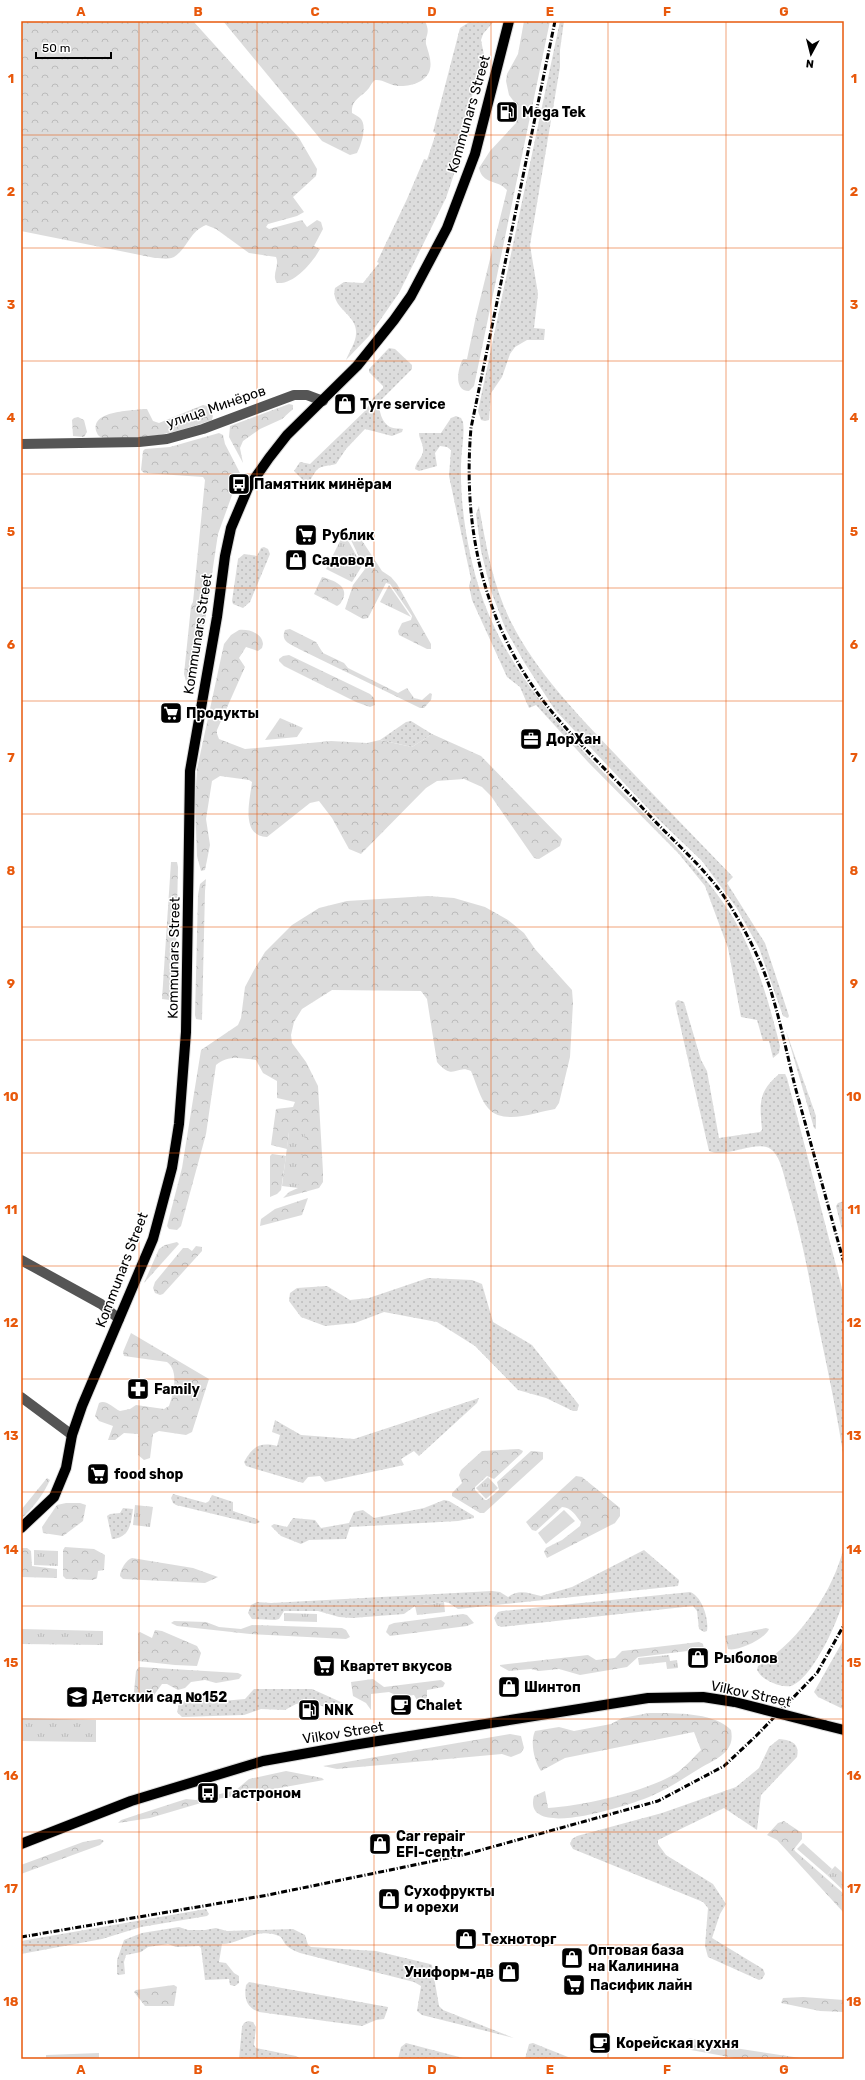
<svg xmlns="http://www.w3.org/2000/svg" width="865" height="2080" viewBox="0 0 865 2080" font-family="Rubik,sans-serif">
<defs>
<pattern id="grass-dots" width="8" height="8" patternUnits="userSpaceOnUse"><rect width="8" height="8" fill="#dcdcdc"/><path d="M2 2h.1M6 6h.1" fill="none" stroke="#bbb" stroke-width="1.8" stroke-linecap="round"/></pattern>
<pattern id="forest-crowns" width="20" height="18" patternUnits="userSpaceOnUse"><rect width="20" height="18" fill="#dcdcdc"/><path d="M2 6a3 3 0 1 1 6 0M12 15a3 3 0 1 1 6 0" fill="none" stroke="#bbb"/></pattern>
<pattern id="park-tufts" width="24" height="20" patternUnits="userSpaceOnUse"><rect width="24" height="20" fill="#dcdcdc"/><path d="M3 7l-1-3M5 7V3M7 7l1-3M15 17l-1-3M17 17v-4M19 17l1-3" fill="none" stroke="#bbb"/></pattern>
</defs>
<rect width="100%" height="100%" fill="#fff"/>
<g fill="url(#grass-dots)">
<path d="M471 21H494L483 34 481 40 484 55 468 110 457 165 446 198 399 293 369 336 346 360C349 352 356 342 356 334 358 314 330 309 335 288L344 282 363 283 379 263 377 262 407 199 424 159 427 160 436 133 433 132 460 28Z"/>
<polygon points="560,21 564,21 560,50 560,67 530,245 538,294 534,328 545,329 544,340 527,340 515,347 510,354 502,377 491,393 489,420 485,421 481,420 478,411"/>
<path d="M389 348 395 349 412 365V369L380 401C378 410 382 423 390 427 394 429 399 428 403 429L402 432 392 436 365 429 346 449 336 464C319 468 319 464 310 481L305 482 294 471 300 462 310 464 366 410 373 398 383 388V386L369 372V369Z"/>
<path d="M456 416 461 418 463 422C465 436 461 450 461 465 460 508 468 554 481 594 513 688 588 756 655 825 681 852 708 879 729 911 755 952 768 999 780 1046L779 1053 773 1058 769 1041H763L757 1020 741 1017 728 948 705 886 679 854 588 762 536 705 529 708 520 687 507 677 472 600 469 586 471 579 449 476 451 450 447 447 440 446 435 453 437 466 419 471 415 469C416 461 424 457 423 449 423 443 419 439 419 433H441L451 418Z"/>
<path d="M479 506C486 546 493 586 511 622 537 673 577 714 616 755 654 796 694 836 733 877L727 883 765 943 789 1016 788 1018 783 1016 759 948 736 907 702 861 659 820 555 710 524 662 506 630 491 591 481 551 476 514Z"/>
<polygon points="264,547 268,549 270,554 250,602 243,608 233,604 232,601 238,559 244,554 257,556 261,548"/>
<polygon points="411,721 432,734 412,747 380,740 406,722"/>
<path d="M678 1000 684 1002 701 1060 707 1071 719 1138 760 1132 762 1130C760 1104 757 1093 779 1074H785L787 1078 844 1296V1460C837 1411 826 1363 816 1314 808 1271 800 1229 787 1187 784 1176 781 1159 773 1151 760 1137 728 1159 709 1151L675 1003Z"/>
<polygon points="786,1031 816,1116 816,1129 814,1128"/>
<polygon points="844,1201 844,1238 836,1206 838,1203"/>
<polygon points="428,1278 472,1280 482,1284 493,1322 532,1345 579,1405 577,1411 573,1411 546,1398 518,1390 475,1346 437,1322 384,1312 355,1323 325,1326 301,1317 289,1301 290,1293 297,1288 327,1286 350,1300 369,1298"/>
<path d="M479 1398 477 1403 419 1456 414 1451 401 1459 404 1465 325 1482 320 1476 308 1477 303 1483 246 1466 244 1462C253 1446 260 1442 277 1446L280 1435 272 1432 275 1420 301 1435 354 1439Z"/>
<polygon points="173,1494 206,1503 209,1501 212,1495 233,1502 233,1511 257,1519 260,1522 255,1524 176,1505 173,1503 171,1498"/>
<polygon points="444,1500 449,1501 474,1516 474,1518 458,1521 350,1527 346,1539 309,1540 301,1544 281,1536 271,1526 274,1524 287,1527 293,1518 315,1520 321,1528 349,1523 354,1512 363,1510 374,1518 424,1508"/>
<path d="M123 1508 133 1509C131 1523 130 1538 112 1539L107 1516 110 1514 120 1513Z"/>
<path d="M844 1546C844 1562 847 1587 843 1601 838 1622 812 1679 791 1686 786 1687 777 1685 773 1683 765 1679 761 1677 757 1670L758 1666C798 1643 834 1591 844 1546Z"/>
<path d="M644 1550 679 1580 678 1586 458 1609 449 1603 444 1602 415 1606 404 1614 352 1618 339 1617 318 1611H284L279 1619 275 1620 252 1619 248 1613 251 1605 257 1602 271 1603 492 1591 500 1592 508 1597C519 1589 528 1593 541 1596L572 1587Z"/>
<path d="M690 1592C702 1596 709 1619 707 1631L704 1632 699 1629 697 1611 693 1606 501 1627 497 1625 494 1618 498 1612 502 1611Z"/>
<polygon points="844,1639 844,1709 843,1709 818,1697 814,1692"/>
<polygon points="254,1689 312,1689 352,1707 352,1711 347,1715 343,1714 314,1703 307,1702 296,1704 285,1710 261,1709 244,1715 182,1717 177,1712 179,1704 193,1697 207,1694 211,1702 245,1699"/>
<path d="M779 1739C791 1740 800 1743 797 1757L761 1795 757 1830 724 1808 658 1840V1844L666 1855 713 1884 726 1904 720 1914 712 1938 763 1969 765 1974 762 1979 759 1980 708 1957 705 1946 708 1908 703 1902 573 1849 570 1844 572 1839 577 1836 662 1813 736 1787 759 1768 769 1747Z"/>
<polygon points="206,1909 209,1914 207,1916 141,1927 102,1939 21,1954 21,1941"/>
<path d="M179 1927 188 1930H205L216 1928 227 1931 293 1929 305 1935 308 1945 311 1947 376 1951 430 1964 432 1965 439 2006 443 2010 514 2038 422 2015 417 2011 421 1986 414 1982 300 1953C295 1951 290 1949 286 1945 283 1942 283 1938 279 1936 256 1927 240 1944 222 1944L219 1962 226 1963 234 1973 239 1976V1983L235 1986 230 1985 229 1979 205 1980 201 1948 199 1946 176 1947 168 1944 148 1947 141 1952 126 1955 124 1962 125 1974 119 1975 117 1974V1960L124 1940 142 1933Z"/>
<path d="M249 1982 388 2007V2008L384 2019 376 2020 362 2026 259 2012C246 2007 244 1998 246 1985Z"/>
<polygon points="248,2021 253,2022 256,2027 254,2045 256,2048 296,2056 301,2059 239,2059 242,2027 244,2023"/>
<polygon points="406,2043 467,2059 398,2059 401,2047"/>
<polygon points="533,2043 573,2059 525,2059 529,2044"/>
</g>
<g fill="url(#forest-crowns)">
<path d="M21 21H193L299 138 317 169 316 176 293 197 304 212 297 216 268 224 266 227 269 229 302 220 307 227 317 220 321 222 323 229 314 246 320 249C313 262 294 285 277 283 271 275 280 266 276 257L249 253 216 229 206 225C190 231 187 249 174 257 168 260 161 258 155 258L21 231Z"/>
<path d="M223 21H425C431 34 425 34 426 44 428 52 432 60 430 69 427 82 410 87 398 86 389 85 383 79 375 80 372 82 371 85 369 88 362 97 351 99 352 113 355 115 358 116 360 118 368 125 361 145 357 153L350 155 322 141Z"/>
<path d="M524 21H550L474 386 469 391C453 391 458 367 463 359H467L476 316 507 190C497 179 483 185 479 168L490 151 516 123 515 103 509 95 506 81 507 74 518 54Z"/>
<polygon points="289,404 293,405 293,409 282,419 260,429 243,441 240,448 243,463 229,437 230,426"/>
<path d="M203 405 207 406 213 416 212 420C178 432 141 442 104 438 100 437 98 436 97 433 88 411 129 411 143 409H147L153 421 159 423Z"/>
<polygon points="78,417 84,420 87,432 84,437 73,436 72,420 74,418"/>
<polygon points="219,433 223,435 225,444 240,473 218,534 198,667 194,685 191,688 187,685 184,674 191,606 193,602 205,480 203,477 144,473 141,470 143,451 145,449 170,447"/>
<polygon points="355,530 382,571 391,577 397,584 431,644 431,649 427,649 399,635 398,631 402,623 411,620 412,616 390,584 386,583 368,618 363,619 345,609 353,585 365,569 349,536 350,532"/>
<path d="M322 577C333 580 349 586 343 599 341 602 341 604 337 606L314 594Z"/>
<path d="M290 629 316 642 323 653 344 663 348 668 398 693 407 688 414 698 422 700 430 693 432 694 431 700 424 708H420L299 649C291 644 280 642 285 630Z"/>
<path d="M239 630C249 629 262 633 263 644L262 648 258 651 246 647 239 658 245 667 217 730V734L219 739 245 749 331 741 367 743 380 740 412 747 432 734 481 756 562 839 560 846 539 859 534 858 491 796 482 787 464 779 437 781 426 788 361 854 349 849 332 818 319 801 310 803 267 837C240 836 250 800 252 782L249 780 220 776 212 781 206 819 210 845 205 870 201 871 197 856 195 801 197 769 224 644 231 635Z"/>
<polygon points="289,655 370,694 374,698 375,705 370,707 356,702 284,666 279,661 279,659 283,656"/>
<polygon points="171,862 177,862 178,867 175,997 170,1000 162,999"/>
<polygon points="206,879 205,891 202,1020 196,1019 195,1015 198,895 200,884"/>
<path d="M428 896 454 898 485 907 508 920 524 933 535 949 572 990 573 1003 570 1057 559 1103 555 1109C536 1112 503 1126 488 1108 480 1099 476 1082 471 1071 456 1064 454 1082 437 1062L427 999 421 991 332 990 302 1009 294 1022 291 1035 292 1043 306 1062 318 1086 323 1172V1182L319 1188 283 1198 289 1192 298 1188 289 1132 287 1149 271 1145 276 1109 293 1107 295 1102 277 1098V1081L263 1073 256 1060C241 1058 227 1055 216 1065L206 1134 181 1226 177 1230 169 1229 167 1226 182 1168 201 1050 238 1025 241 1018 245 987 254 970 265 952 292 925 319 908 347 901Z"/>
<polygon points="272,1154 286,1156 281,1190 277,1194 270,1197 270,1156"/>
<polygon points="308,1198 302,1215 260,1226 261,1219 275,1209"/>
<polygon points="177,1242 179,1244 144,1283 159,1249 165,1245"/>
<polygon points="196,1246 202,1247 202,1251 163,1294 160,1295 155,1293 153,1288 155,1282 183,1248 188,1248 192,1251"/>
<path d="M131 1333 209 1379 192 1432 186 1435 159 1431 153 1434 150 1458 144 1460 138 1455V1434L124 1433 115 1440H108L113 1426 99 1421 95 1416 99 1403C106 1399 113 1408 120 1411L130 1409 136 1405 164 1409 169 1406C174 1393 179 1370 167 1362L124 1356 123 1352Z"/>
<polygon points="519,1449 523,1451 522,1453 494,1479 487,1476 475,1487 475,1490 485,1500 487,1500 499,1490 497,1482 531,1451 543,1452 543,1459 484,1513 480,1513 452,1496 452,1493 462,1483 459,1475 461,1470 482,1451"/>
<path d="M576 1476 582 1477 620 1508V1516L615 1523 547 1558 544 1552 546 1548 562 1540 580 1526 581 1522C576 1516 571 1507 562 1507L536 1531 532 1530 526 1522Z"/>
<path d="M47 1478 50 1480C43 1495 33 1508 21 1519V1510Z"/>
<polygon points="66,1503 80,1503 86,1505 83,1521 63,1536 43,1533 42,1527 57,1505"/>
<polygon points="65,1547 94,1549 105,1555 104,1570 98,1571 97,1578 93,1580 66,1579 63,1576 63,1550"/>
<polygon points="21,1548 27,1548 31,1551 32,1566 57,1569 57,1578 21,1577"/>
<path d="M132 1558 193 1568 218 1577 205 1583 123 1579 120 1576C120 1570 126 1560 132 1558Z"/>
<polygon points="463,1614 467,1615 474,1623 467,1626 390,1636 386,1632 389,1625 394,1623"/>
<polygon points="174,1621 206,1622 219,1627 241,1629 252,1625 342,1628 346,1630 350,1637 346,1639 250,1634 177,1626 171,1623"/>
<path d="M766 1628 769 1629C765 1639 737 1652 728 1649L725 1636Z"/>
<polygon points="155,1630 162,1631 197,1646 201,1653 197,1666 175,1665 138,1661 138,1633 140,1632 152,1638"/>
<polygon points="699,1642 703,1644 704,1649 638,1657 627,1667 580,1675 559,1669 539,1671 531,1669 509,1671 500,1666 500,1665 588,1655 596,1660 615,1658 622,1651"/>
<polygon points="139,1667 238,1673 242,1675 239,1679 216,1683 205,1680 191,1682 185,1688 178,1690 167,1684 162,1684 154,1695 141,1698 135,1695 134,1692 136,1671"/>
<polygon points="373,1679 384,1687 441,1680 445,1683 443,1687 427,1690 427,1702 423,1706 420,1705 414,1695 400,1697 389,1692 371,1694 371,1710 366,1703 353,1696 351,1682"/>
<path d="M649 1713C672 1713 715 1712 731 1730 732 1735 732 1741 730 1745 725 1756 711 1762 702 1767 684 1778 668 1789 649 1797 632 1804 521 1842 534 1796L545 1791 548 1808C583 1806 649 1791 678 1772 686 1766 694 1757 701 1750L694 1732 565 1758 541 1771C534 1761 530 1742 535 1731L559 1727 574 1731 611 1724 622 1718Z"/>
<polygon points="510,1734 521,1736 524,1748 521,1753 511,1757 502,1754 337,1769 323,1766"/>
<polygon points="286,1771 322,1778 324,1780 211,1800 150,1818 118,1823 121,1820 186,1799 196,1800 236,1790 249,1779"/>
<polygon points="784,1821 802,1833 802,1839 794,1849 795,1851 844,1894 844,1913 777,1840 767,1835 778,1823"/>
<polygon points="100,1839 104,1841 100,1845 21,1874 21,1865 83,1842"/>
<polygon points="174,1985 177,1987 174,2006 145,2006 134,1992 136,1990"/>
<polygon points="803,1997 844,2000 844,2012 820,2011 781,2003 783,1998"/>
<polygon points="690,2038 715,2045 807,2059 740,2059 691,2050 686,2047 685,2041"/>
</g>
<g fill="url(#park-tufts)">
<polygon points="344,533 362,566 352,582 326,569"/>
<polygon points="389,585 411,617 380,602"/>
<polygon points="280,718 303,728 297,737 265,740"/>
<polygon points="289,1132 305,1134 298,1188 282,1186"/>
<polygon points="488,1477 498,1488 486,1499 476,1488"/>
<polygon points="135,1505 153,1507 150,1527 133,1525"/>
<polygon points="34,1550 58,1551 58,1566 34,1565"/>
<polygon points="444,1602 445,1612 417,1615 415,1606"/>
<polygon points="284,1613 317,1614 317,1622 284,1621"/>
<polygon points="21,1629 103,1631 103,1645 21,1644"/>
<polygon points="669,1655 670,1661 677,1660 678,1668 667,1669 666,1662 639,1665 638,1658"/>
<polygon points="21,1718 96,1720 96,1742 21,1741"/>
<polygon points="835,1866 844,1874 844,1891 827,1875"/>
</g>
<g fill="#dcdcdc">
<polygon points="564,1510 575,1521 546,1544 538,1533"/>
<polygon points="803,1843 832,1869 827,1875 797,1849"/>
<polygon points="99,2053 99,2059 46,2059 46,2055"/>
</g>
<g fill="none" stroke-linecap="round" stroke-linejoin="round">
<g stroke="#dbdbdb" stroke-width="12">
<g id="major">
<polyline points="21,1528 54,1497 66,1468 72,1435 82,1406 153,1239 172,1168 179,1124 186,1032 190,771 217,617 225,556 231,528 248,488 269,458 287,435 357,366 394,320 411,296 447,228 475,154 509,21"/>
<polyline points="824,1725 844,1730"/>
<polyline points="21,1844 131,1801 263,1761 353,1745 648,1698 703,1697 735,1702"/>
</g>
</g>
<g stroke="#555" stroke-width="10">
<polyline points="21,444 139,442 167,439 203,429 294,395 307,395 323,401"/>
<polyline points="21,1260 101,1304 119,1319"/>
<polyline points="21,1397 72,1435"/>
</g>
<use href="#major" stroke="#000" stroke-width="10"/>
<g stroke="#000" stroke-width="3" stroke-dasharray="6 2 1 2" stroke-linecap="butt">
<path d="M555 21 471 428C462 532 485 630 552 712 582 748 618 781 650 816 679 847 712 874 734 912 750 939 764 967 773 998 782 1028 788 1059 796 1090 812 1148 828 1205 844 1263"/>
<polyline points="21,1937 268,1895 463,1855 658,1801 724,1766 756,1736 817,1673 844,1625"/>
</g>
<g stroke="#dbdbdb" stroke-width="12" stroke-linecap="butt">
<polyline id="major-bridge" points="735,1702 824,1725"/>
</g>
<use href="#major-bridge" stroke="#000" stroke-width="10"/>
</g>
<path fill="none" stroke="#e8590c" stroke-width="1" stroke-opacity="0.55" d="M139 21V2059M257 21V2059M374 21V2059M491 21V2059M608 21V2059M726 21V2059M21 135H844M21 248H844M21 361H844M21 474H844M21 588H844M21 701H844M21 814H844M21 927H844M21 1040H844M21 1153H844M21 1266H844M21 1379H844M21 1492H844M21 1606H844M21 1719H844M21 1832H844M21 1945H844"/>
<defs>
<g id="fuel-square" transform="scale(1.15)"><rect x="-9" y="-9" width="18" height="18" rx="4" fill="#000" stroke="#fff"/><path d="M-5.5-6h7V0h2V4h1.3V-2.5L3-4.5l.8-.8L6-3V5H2.5V1h-1V6h-7ZM-4.2-4.7v3.2H.2V-4.7Z" fill="#fff"/></g>
<g id="shop-square" transform="scale(1.15)"><rect x="-9" y="-9" width="18" height="18" rx="4" fill="#000" stroke="#fff"/><path d="M-5-2.5h2.3a2.7 3.5 0 0 1 5.4 0H5L5.5 6h-11ZM-1.5-2.5h3a1.5 2.3 0 0 0-3 0Z" fill="#fff"/></g>
<g id="bus-square" transform="scale(1.15)"><rect x="-9" y="-9" width="18" height="18" rx="4" fill="#000" stroke="#fff"/><path d="M-5-6H5V4H4V6H2V4H-2V6H-4V4H-5ZM-3.5-4V0h7V-4ZM-3.5 1.2v1.5H-2V1.2ZM2 1.2v1.5H3.5V1.2Z" fill="#fff"/></g>
<g id="supermarket-square" transform="scale(1.15)"><rect x="-9" y="-9" width="18" height="18" rx="4" fill="#000" stroke="#fff"/><path d="M-6-5.5h2.5l.6 2H6L4.5 2H-2.5L-4.4-4H-6ZM-1.5 3.2a1.3 1.3 0 1 0 .1 0ZM3 3.2a1.3 1.3 0 1 0 .1 0Z" fill="#fff"/></g>
<g id="office-square" transform="scale(1.15)"><rect x="-9" y="-9" width="18" height="18" rx="4" fill="#000" stroke="#fff"/><path d="M-6-3h4V-5.5h4V-3h4V5H-6ZM-1-4.5V-3h2v-1.5ZM-6 0V1H6V0Z" fill="#fff"/></g>
<g id="pharmacy-square" transform="scale(1.15)"><rect x="-9" y="-9" width="18" height="18" rx="4" fill="#000" stroke="#fff"/><path d="M-2-6h4v4h4v4h-4v4h-4v-4h-4v-4h4Z" fill="#fff"/></g>
<g id="school-square" transform="scale(1.15)"><rect x="-9" y="-9" width="18" height="18" rx="4" fill="#000" stroke="#fff"/><path d="M0-5L7-2L0 1L-7-2ZM-4 1L0 2.5L4 1V4Q0 6-4 4Z" fill="#fff"/></g>
<g id="cafe-square" transform="scale(1.15)"><rect x="-9" y="-9" width="18" height="18" rx="4" fill="#000" stroke="#fff"/><path d="M-5.5-4.5H6V0H3Q3 3.5 0 3.5H-2.5Q-5.5 3.5-5.5 0ZM3-3.2v2h1.7v-2ZM-6 4.5H4V6H-6Z" fill="#fff"/></g>
</defs>
<g fill-rule="evenodd">
<use href="#fuel-square" x="507" y="112"/>
<use href="#shop-square" x="345" y="404"/>
<use href="#bus-square" x="239" y="484"/>
<use href="#supermarket-square" x="306" y="535"/>
<use href="#shop-square" x="296" y="560"/>
<use href="#supermarket-square" x="171" y="713"/>
<use href="#office-square" x="531" y="739"/>
<use href="#pharmacy-square" x="138" y="1389"/>
<use href="#supermarket-square" x="98" y="1474"/>
<use href="#shop-square" x="698" y="1658"/>
<use href="#supermarket-square" x="324" y="1666"/>
<use href="#shop-square" x="509" y="1687"/>
<use href="#school-square" x="77" y="1697"/>
<use href="#cafe-square" x="401" y="1705"/>
<use href="#fuel-square" x="309" y="1710"/>
<use href="#bus-square" x="208" y="1793"/>
<use href="#shop-square" x="380" y="1844"/>
<use href="#shop-square" x="389" y="1899"/>
<use href="#shop-square" x="466" y="1939"/>
<use href="#shop-square" x="572" y="1958"/>
<use href="#shop-square" x="509" y="1972"/>
<use href="#supermarket-square" x="574" y="1985"/>
<use href="#cafe-square" x="600" y="2043"/>
</g>
<g text-anchor="middle" dominant-baseline="central" stroke-width="3" stroke-linejoin="round" paint-order="stroke">
<g font-size="14" font-weight="bold" fill="#000" stroke="#fff" text-anchor="start">
<text x="522" y="112">Mega Tek</text>
<text x="360" y="404">Tyre service</text>
<text x="254" y="484">Памятник минёрам</text>
<text x="322" y="535">Рублик</text>
<text x="312" y="560">Садовод</text>
<text x="186" y="713">Продукты</text>
<text x="546" y="739">ДорХан</text>
<text x="154" y="1389">Family</text>
<text x="114" y="1474">food shop</text>
<text x="714" y="1658">Рыболов</text>
<text x="340" y="1666">Квартет вкусов</text>
<text x="524" y="1687">Шинтоп</text>
<text x="92" y="1697">Детский сад №152</text>
<text x="416" y="1705">Chalet</text>
<text x="324" y="1710">NNK</text>
<text x="224" y="1793">Гастроном</text>
<text x="396" y="1836">Car repair<tspan x="396" dy="16">EFI-centr</tspan></text>
<text x="404" y="1891">Сухофрукты<tspan x="404" dy="16">и орехи</tspan></text>
<text x="482" y="1939">Техноторг</text>
<text x="588" y="1950">Оптовая база<tspan x="588" dy="16">на Калинина</tspan></text>
<text x="494" y="1972" text-anchor="end">Униформ-дв</text>
<text x="590" y="1985">Пасифик лайн</text>
<text x="616" y="2043">Корейская кухня</text>
</g>
<g font-size="14" fill="#000" stroke="#fff">
<text transform="translate(469 114) rotate(-74)">Kommunars Street</text>
<text transform="translate(216 407) rotate(-19)">улица Минёров</text>
<text transform="translate(198 634) rotate(-81)">Kommunars Street</text>
<text transform="translate(174 958) rotate(-89)">Kommunars Street</text>
<text transform="translate(122 1270) rotate(-69)">Kommunars Street</text>
<text transform="translate(751 1694) rotate(12)">Vilkov Street</text>
<text transform="translate(343 1733) rotate(-9)">Vilkov Street</text>
</g>
</g>
<rect width="865" height="2080" fill="none" stroke="#ffffff" stroke-width="44"/>
<g transform="translate(811 54) rotate(187)" stroke="#ffffff" stroke-width="3" paint-order="stroke">
<path d="M0-3L7 15L0 10L-7 15Z" fill="#000000"/>
<text y="-6" font-size="11" font-weight="bold" text-anchor="middle" fill="#000000">N</text>
</g>
<path d="M36 52v6h75v-6" fill="none" stroke="#000000" stroke-width="2"/>
<text x="42" y="52" font-size="12" fill="#000000" stroke="#ffffff" stroke-width="3" paint-order="stroke">50 m</text>
<rect x="22" y="22" width="821" height="2036" fill="none" stroke="#e8590c" stroke-width="1.5"/>
<g font-size="13" text-anchor="middle" font-weight="bold" fill="#e8590c">
<text x="81" y="16">A</text>
<text x="198" y="16">B</text>
<text x="315" y="16">C</text>
<text x="432" y="16">D</text>
<text x="550" y="16">E</text>
<text x="667" y="16">F</text>
<text x="784" y="16">G</text>
<text x="11" y="83">1</text>
<text x="854" y="83">1</text>
<text x="11" y="196">2</text>
<text x="854" y="196">2</text>
<text x="11" y="309">3</text>
<text x="854" y="309">3</text>
<text x="11" y="422">4</text>
<text x="854" y="422">4</text>
<text x="11" y="536">5</text>
<text x="854" y="536">5</text>
<text x="11" y="649">6</text>
<text x="854" y="649">6</text>
<text x="11" y="762">7</text>
<text x="854" y="762">7</text>
<text x="11" y="875">8</text>
<text x="854" y="875">8</text>
<text x="11" y="988">9</text>
<text x="854" y="988">9</text>
<text x="11" y="1101">10</text>
<text x="854" y="1101">10</text>
<text x="11" y="1214">11</text>
<text x="854" y="1214">11</text>
<text x="11" y="1327">12</text>
<text x="854" y="1327">12</text>
<text x="11" y="1440">13</text>
<text x="854" y="1440">13</text>
<text x="11" y="1554">14</text>
<text x="854" y="1554">14</text>
<text x="11" y="1667">15</text>
<text x="854" y="1667">15</text>
<text x="11" y="1780">16</text>
<text x="854" y="1780">16</text>
<text x="11" y="1893">17</text>
<text x="854" y="1893">17</text>
<text x="11" y="2006">18</text>
<text x="854" y="2006">18</text>
<text x="81" y="2074">A</text>
<text x="198" y="2074">B</text>
<text x="315" y="2074">C</text>
<text x="432" y="2074">D</text>
<text x="550" y="2074">E</text>
<text x="667" y="2074">F</text>
<text x="784" y="2074">G</text>
</g>
</svg>
